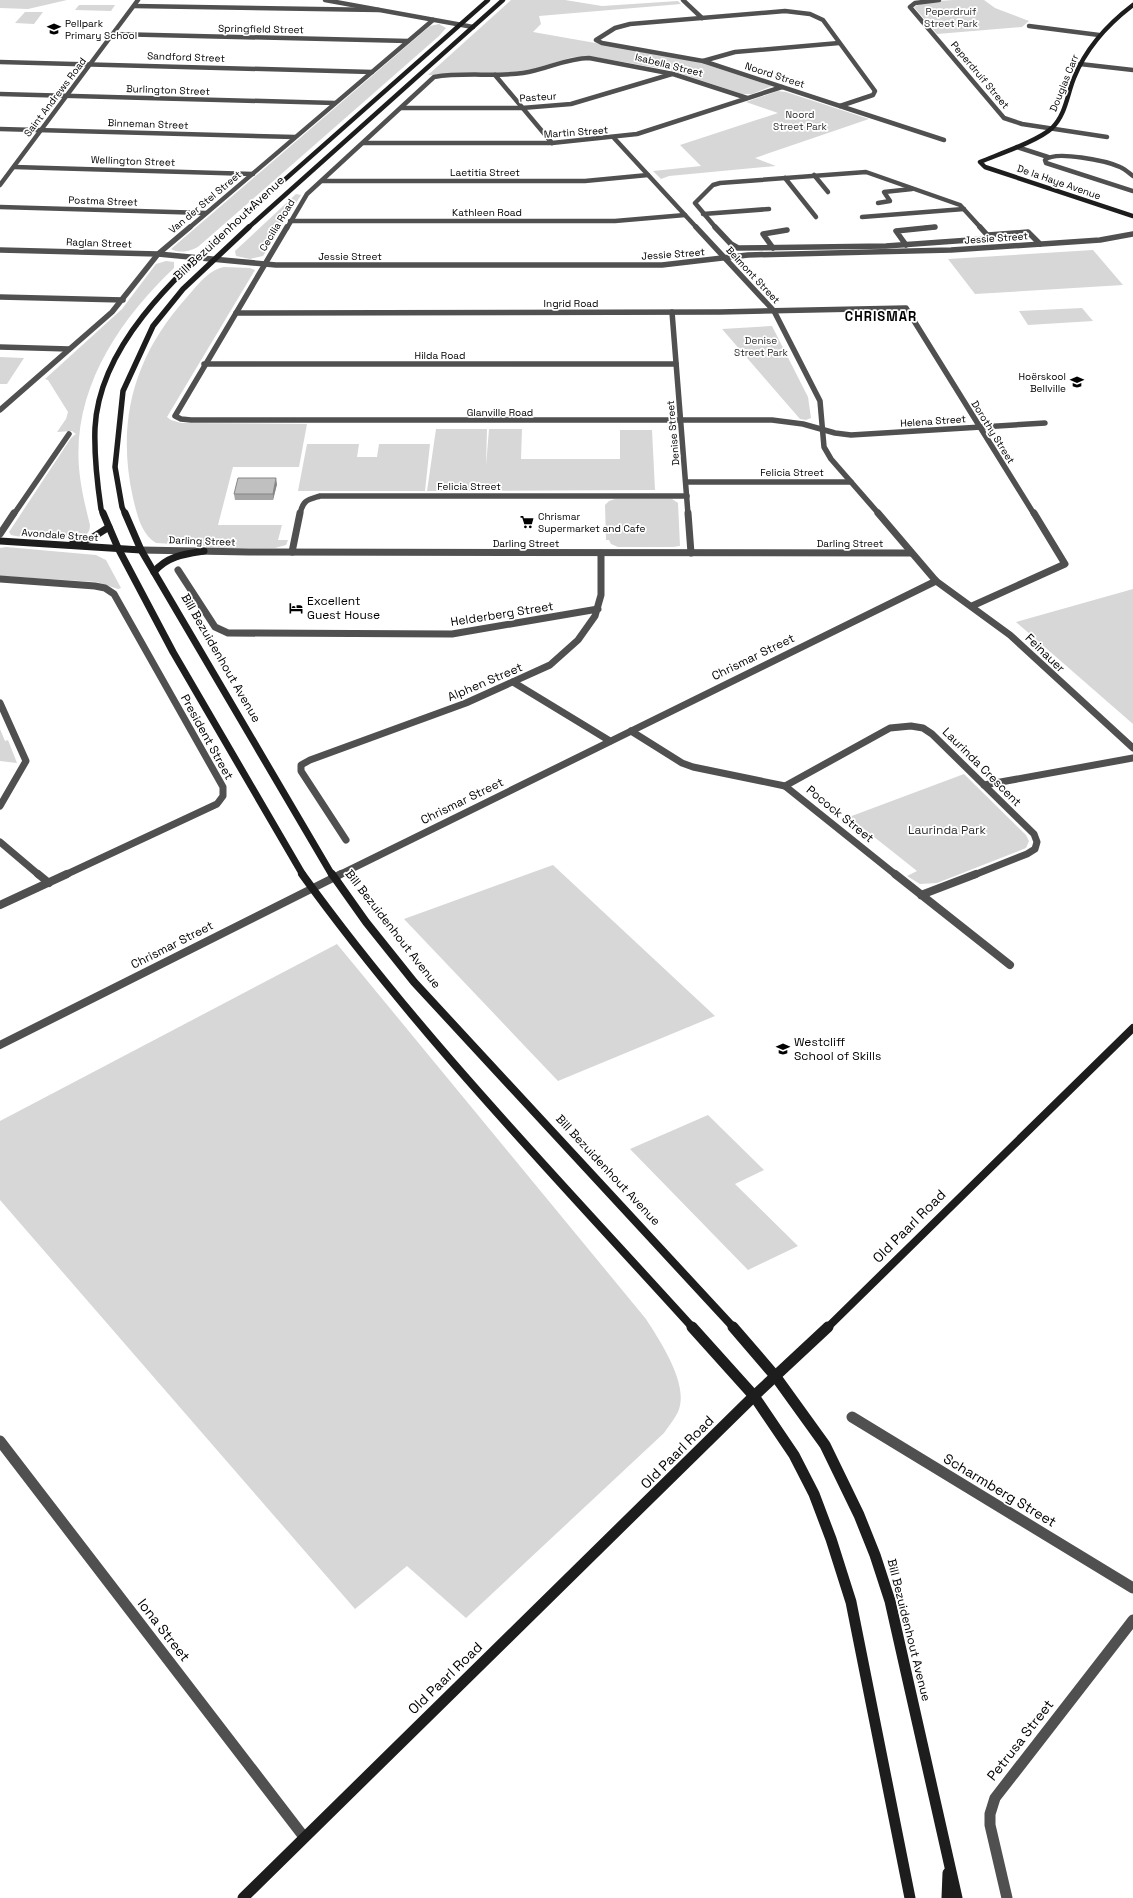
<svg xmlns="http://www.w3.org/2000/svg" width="1133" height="1898" viewBox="0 0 1133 1898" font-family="'Space Grotesk',sans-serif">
<rect width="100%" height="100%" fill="#fff"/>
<g fill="#d7d7d7">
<polygon points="0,0 67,0 28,9 0,8"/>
<polygon points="511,0 565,0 602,6 678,1 681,4 539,16 541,24 533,32 692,60 772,86 752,94 742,94 670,70 594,57 573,57 530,70 515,73 428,75"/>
<polygon points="953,0 984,0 995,8 1029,21 1022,27 937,34 914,7 924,2"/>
<polygon points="79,5 115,5 111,11 75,10"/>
<polygon points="25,12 43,12 34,24 15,23"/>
<path d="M439 24 446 28 439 36 199 246C192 251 179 254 171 249L430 26Z"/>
<polygon points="778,91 786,92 869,119 755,158 776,166 669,176 661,179 653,171 701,166 680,145 778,113 746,102"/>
<polygon points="296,194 301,195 263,256 250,259 236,256 235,251"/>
<polygon points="1093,250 1123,285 975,294 948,259"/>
<path d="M166 261 174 262V268C117 322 69 394 80 477 82 493 86 509 90 525 90 529 89 533 85 535 75 540 22 538 11 535L9 532 71 438 76 434 72 431 57 432 66 419 68 412 48 380 45 379 122 309 156 264Z"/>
<path d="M224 267 250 268 255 270 167 417 171 420 181 423 307 424 299 467H233L218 525H282L278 540H288L286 545 275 548H206V546L156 543C141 534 137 514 133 498 116 421 134 356 187 297 197 286 208 270 224 267Z"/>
<polygon points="1082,308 1093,321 1028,325 1019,311"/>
<polygon points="772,326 808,397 811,418 806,420 800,419 722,329"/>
<polygon points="0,357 24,358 7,384 0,384"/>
<polygon points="436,429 487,429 486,466 489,429 522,429 521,459 620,459 620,430 652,430 655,490 427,491"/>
<polygon points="307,444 359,444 357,457 377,457 379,444 430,444 425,491 298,491"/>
<polygon points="615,499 672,499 678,503 680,546 673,547 618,547 611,544 609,540 606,540 605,505 609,501"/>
<polygon points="6,547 96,555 106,560 121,588 118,589 97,582 0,576 0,548"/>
<polygon points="1133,589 1133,724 1016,622"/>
<polygon points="0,729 5,741 8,740 17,763 0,761"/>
<polygon points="964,774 1026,835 1029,841 1026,848 937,883 920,884 907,876 917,871 849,817"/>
<polygon points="553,865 715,1016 558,1081 404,919"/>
<path d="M337 944 646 1319C660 1341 690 1385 678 1412 674 1420 668 1427 664 1433L466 1618 407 1566 355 1609 0 1200V1121Z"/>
<polygon points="708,1115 764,1170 735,1184 798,1246 748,1270 630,1149"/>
</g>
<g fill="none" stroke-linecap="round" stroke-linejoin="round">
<g stroke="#505050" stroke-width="4.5">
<polyline points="325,0 473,27"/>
<polyline points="683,0 702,18"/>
<polyline points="939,0 915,3 910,7 1004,118 1022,124 1107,137"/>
<polyline points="134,6 379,10"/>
<polygon points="785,11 810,14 823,20 875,91 873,95 840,106 703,61 602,43 596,40 615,28 630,24"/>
<polyline points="1029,26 1099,35"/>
<polyline points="113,34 408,41"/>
<polyline points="703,61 735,52 839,43"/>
<polyline points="0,62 372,72"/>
<polyline points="1080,64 1133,70"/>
<polyline points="495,75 552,143"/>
<polyline points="0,94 335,103"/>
<polyline points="840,106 944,140"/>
<polyline points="401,108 522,108 571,104 672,74"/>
<polyline points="0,129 295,137"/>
<polyline points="614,138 697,228"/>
<polyline points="363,143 552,143 637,134 782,87"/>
<polyline points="1017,147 1048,157"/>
<polyline points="14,167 253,174"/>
<polyline points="814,175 828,192"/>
<path d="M1133 176C1129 173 1125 169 1120 167 1107 161 1055 150 1045 160L1046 163 1133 191"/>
<polyline points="785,178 816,217"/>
<polyline points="322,181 585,181 648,175"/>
<polyline points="0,185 138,0"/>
<polyline points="878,203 890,201 884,192 912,189"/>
<polyline points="0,207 206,213"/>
<polyline points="703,214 769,209"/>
<polyline points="862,217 964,209"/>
<polyline points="290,221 615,221 685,215"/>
<polyline points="189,228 433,20"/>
<path d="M287 228 307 194 434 77C463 72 494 77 523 73 546 70 566 58 589 58L673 74 747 98"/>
<polyline points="716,228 695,203 713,185 720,183 866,172 960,205 981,228"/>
<polyline points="925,228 935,227"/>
</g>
<g stroke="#505050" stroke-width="5.5">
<polyline points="287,227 175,416 181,419 191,420 772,420 803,424 835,433 851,435 1045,423"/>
<polyline points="696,227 774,311 820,401 824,447 831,459 879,514"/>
<polyline points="715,227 731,244 738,248 886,246 984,239 989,237 980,227"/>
<polyline points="988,235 1028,232 1040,244"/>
<polyline points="906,245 896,231 935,227"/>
<polyline points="773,248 763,234 787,230"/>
<polyline points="0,250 158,254 276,265 662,265 748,255 951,250 1100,240 1133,234"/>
<polyline points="0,297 123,300"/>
<polyline points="672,312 688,514"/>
<polyline points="236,313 720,312 906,308 1034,514"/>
<polyline points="0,347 69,349"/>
<polyline points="204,364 676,364"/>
<polyline points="0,410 112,312 158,254 190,227"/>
<polyline points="686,482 851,482"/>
<polyline points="14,514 69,434"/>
<path d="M300 514C303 500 307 500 320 496H687"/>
</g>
<g stroke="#505050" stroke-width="7">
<polyline points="688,513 691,553"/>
<polyline points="878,513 936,581 1010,635 1133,748"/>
<polyline points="0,534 14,513"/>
<polyline points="141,550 249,552 911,553"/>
<polyline points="292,552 300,513"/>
<polyline points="178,570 215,627 228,633 452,634 598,609"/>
<polyline points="0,579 95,586 105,588 114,594 223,787 223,796 217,804 65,875"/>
<polyline points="972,606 1065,564 1034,513"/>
<polyline points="513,682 610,741"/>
<polyline points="0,703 26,761 0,806"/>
<polyline points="631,731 682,763 693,767 785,786 896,875"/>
<polyline points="984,785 1133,758"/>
<polyline points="785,786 890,728 911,726 923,728 932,734 1034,834 1037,842 1035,849 1027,854 974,875"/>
<polyline points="346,840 301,771 301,765 310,760 466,703 550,665 578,640 595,616 601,595 601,553"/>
<polyline points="0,842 39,875"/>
<polyline points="339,875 936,581"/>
</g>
<g stroke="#505050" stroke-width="8">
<polyline points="38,874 49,883"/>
<polyline points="895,874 1010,965"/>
<polyline points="921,895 976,874"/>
<polyline points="0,905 67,874"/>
<polyline points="0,1045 341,874"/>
</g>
<g stroke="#505050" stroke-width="11">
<polyline points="852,1417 1133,1588"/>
<polyline points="0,1441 304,1837"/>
<polyline points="1007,1898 990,1825 990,1814 995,1798 1133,1620"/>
</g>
<g stroke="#1d1d1d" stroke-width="4.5">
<path d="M1133 5C1108 24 1086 48 1074 78 1067 95 1066 114 1052 128 1038 141 999 154 980 162L985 167 1133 216"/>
<polyline points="230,228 488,0"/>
<polyline points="248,228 503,0"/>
</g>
<g stroke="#1d1d1d" stroke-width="5.5">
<path d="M103 514 101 509C97 482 94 455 95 428 99 346 174 278 231 227"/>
<polyline points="125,514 122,507 115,467 123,391 153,326 183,289 249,227"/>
</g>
<g stroke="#1d1d1d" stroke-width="7">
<polyline points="103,513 118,548 173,652 303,875"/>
<polyline points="125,513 141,550 332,875"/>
<polyline points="0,541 141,550"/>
<polyline points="73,542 90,539 109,527"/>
<path d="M154 572C167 556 185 554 204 551"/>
</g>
<g stroke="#1d1d1d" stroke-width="8">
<path d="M302 874C419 1036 559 1180 693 1328"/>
<polyline points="332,874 366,922 414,982 734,1328"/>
<polyline points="827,1328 1133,1028"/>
</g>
<g stroke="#1d1d1d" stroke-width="11">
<polyline points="692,1327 754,1396 794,1455 814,1494 831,1539 851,1602 910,1898"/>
<polyline points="733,1327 776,1377 825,1445 859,1515 875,1555 890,1601 957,1898"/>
<polyline points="243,1898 754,1396 828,1327"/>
<polyline points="947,1898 948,1873"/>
</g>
</g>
<polygon fill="#a5a5a5" points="277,484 273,500 235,500 234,494"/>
<polygon fill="#868686" points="276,478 277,484 273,500 273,494"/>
<polygon fill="#c0c0c0" stroke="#868686" points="238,478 276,478 273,494 234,494"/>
<defs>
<g id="school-bare" transform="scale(1.08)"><path d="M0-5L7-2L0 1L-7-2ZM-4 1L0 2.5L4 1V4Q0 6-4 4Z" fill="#000" stroke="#fff" stroke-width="2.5" paint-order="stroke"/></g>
<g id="supermarket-bare" transform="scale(1.08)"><path d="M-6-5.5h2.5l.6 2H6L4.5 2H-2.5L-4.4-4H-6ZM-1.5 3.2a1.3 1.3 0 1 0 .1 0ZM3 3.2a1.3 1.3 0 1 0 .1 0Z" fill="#000" stroke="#fff" stroke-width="2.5" paint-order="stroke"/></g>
<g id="hotel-bare" transform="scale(1.08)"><path d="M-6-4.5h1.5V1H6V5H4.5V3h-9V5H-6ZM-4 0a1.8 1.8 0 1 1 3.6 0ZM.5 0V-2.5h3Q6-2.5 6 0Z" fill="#000" stroke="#fff" stroke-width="2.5" paint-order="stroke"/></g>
</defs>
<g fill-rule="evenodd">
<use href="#school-bare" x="54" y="29"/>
<use href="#school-bare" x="1077" y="382"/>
<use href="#supermarket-bare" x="527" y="522"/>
<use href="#hotel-bare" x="296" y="608"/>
<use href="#school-bare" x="783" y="1049"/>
</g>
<g text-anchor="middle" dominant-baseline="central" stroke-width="3.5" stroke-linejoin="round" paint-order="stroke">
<g font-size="10" fill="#2e2e2e" stroke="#fff">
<text x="951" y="11">Peperdruif<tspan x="951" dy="12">Street Park</tspan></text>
<text x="800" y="114">Noord<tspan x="800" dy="12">Street Park</tspan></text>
<text x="761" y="340">Denise<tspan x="761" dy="12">Street Park</tspan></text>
</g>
<g font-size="10" fill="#000" stroke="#fff" text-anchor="start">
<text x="65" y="23">Pellpark<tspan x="65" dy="12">Primary School</tspan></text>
<text x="1066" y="376" text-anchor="end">Hoërskool<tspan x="1066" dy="12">Bellville</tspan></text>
<text x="538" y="516">Chrismar<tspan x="538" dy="12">Supermarket and Cafe</tspan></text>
</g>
<g font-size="10" fill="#000" stroke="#fff">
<text transform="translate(261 29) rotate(1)">Springfield Street</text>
<text transform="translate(186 57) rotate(2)">Sandford Street</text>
<text transform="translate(669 65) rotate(14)">Isabella Street</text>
<text transform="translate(775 75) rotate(18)">Noord Street</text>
<text transform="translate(980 75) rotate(50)">Peperdruif Street</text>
<text transform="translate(1064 83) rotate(-68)">Douglas Carr</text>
<text transform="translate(168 90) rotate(2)">Burlington Street</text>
<text transform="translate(55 97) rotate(-53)">Saint Andrews Road</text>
<text transform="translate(538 97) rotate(-4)">Pasteur</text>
<text transform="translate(148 124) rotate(2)">Binneman Street</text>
<text transform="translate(576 132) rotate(-4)">Martin Street</text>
<text transform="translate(133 161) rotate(2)">Wellington Street</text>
<text x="485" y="172">Laetitia Street</text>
<text transform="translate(1059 182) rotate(19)">De la Haye Avenue</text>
<text transform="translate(103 201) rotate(2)">Postma Street</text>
<text transform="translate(205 202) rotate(-40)">Van der Stel Street</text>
<text x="487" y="212">Kathleen Road</text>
<text transform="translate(277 225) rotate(-59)">Cecilia Road</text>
<text transform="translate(996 238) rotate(-4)">Jessie Street</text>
<text transform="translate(99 243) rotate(2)">Raglan Street</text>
<text transform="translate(673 254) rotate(-4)">Jessie Street</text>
<text x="350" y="256">Jessie Street</text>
<text transform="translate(753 275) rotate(47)">Belmont Street</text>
<text x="571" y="303">Ingrid Road</text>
<text x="440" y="355">Hilda Road</text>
<text x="500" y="412">Glanville Road</text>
<text transform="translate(933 421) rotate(-4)">Helena Street</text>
<text transform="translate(993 432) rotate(58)">Dorothy Street</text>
<text transform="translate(673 433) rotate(-95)">Denise Street</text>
<text x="792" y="472">Felicia Street</text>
<text x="469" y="486">Felicia Street</text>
<text transform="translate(60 535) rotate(4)">Avondale Street</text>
<text transform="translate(202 541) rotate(2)">Darling Street</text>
<text x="526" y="543">Darling Street</text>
<text x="850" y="543">Darling Street</text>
</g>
<g font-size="12" fill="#000" stroke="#fff">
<text transform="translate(229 228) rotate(-43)">Bill Bezuidenhout Avenue</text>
<text transform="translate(502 614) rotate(-9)">Helderberg Street</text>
<text transform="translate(1045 653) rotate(44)">Feinauer</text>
<text transform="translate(753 657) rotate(-26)">Chrismar Street</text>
<text transform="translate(221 658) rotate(60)">Bill Bezuidenhout Avenue</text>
<text transform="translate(485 682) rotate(-23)">Alphen Street</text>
<text transform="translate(207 737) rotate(61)">President Street</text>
<text transform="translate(982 767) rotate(45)">Laurinda Crescent</text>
<text transform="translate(462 801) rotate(-26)">Chrismar Street</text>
<text transform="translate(840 814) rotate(39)">Pocock Street</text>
<text transform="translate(393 929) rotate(52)">Bill Bezuidenhout Avenue</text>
<text transform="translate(172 945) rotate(-27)">Chrismar Street</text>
<text transform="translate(608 1170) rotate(47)">Bill Bezuidenhout Avenue</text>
<text transform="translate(909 1630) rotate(76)">Bill Bezuidenhout Avenue</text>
</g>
<g font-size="12" fill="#000" stroke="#fff" text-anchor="start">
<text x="307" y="601">Excellent<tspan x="307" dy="14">Guest House</tspan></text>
<text x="794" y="1042">Westcliff<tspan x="794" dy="14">School of Skills</tspan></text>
</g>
<g font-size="12" fill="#2e2e2e" stroke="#fff">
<text x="947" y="830">Laurinda Park</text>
</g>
<g font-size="13" font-weight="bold" letter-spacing="1" fill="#000" stroke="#fff">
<text x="881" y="316">CHRISMAR</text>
</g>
<g font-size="14" fill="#000" stroke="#fff">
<text transform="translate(909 1226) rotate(-45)">Old Paarl Road</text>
<text transform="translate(677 1452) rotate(-45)">Old Paarl Road</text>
<text transform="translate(1000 1490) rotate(31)">Scharmberg Street</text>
<text transform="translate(164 1630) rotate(52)">Iona Street</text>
<text transform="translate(445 1678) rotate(-44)">Old Paarl Road</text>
<text transform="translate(1020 1740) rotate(-52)">Petrusa Street</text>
</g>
</g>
</svg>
